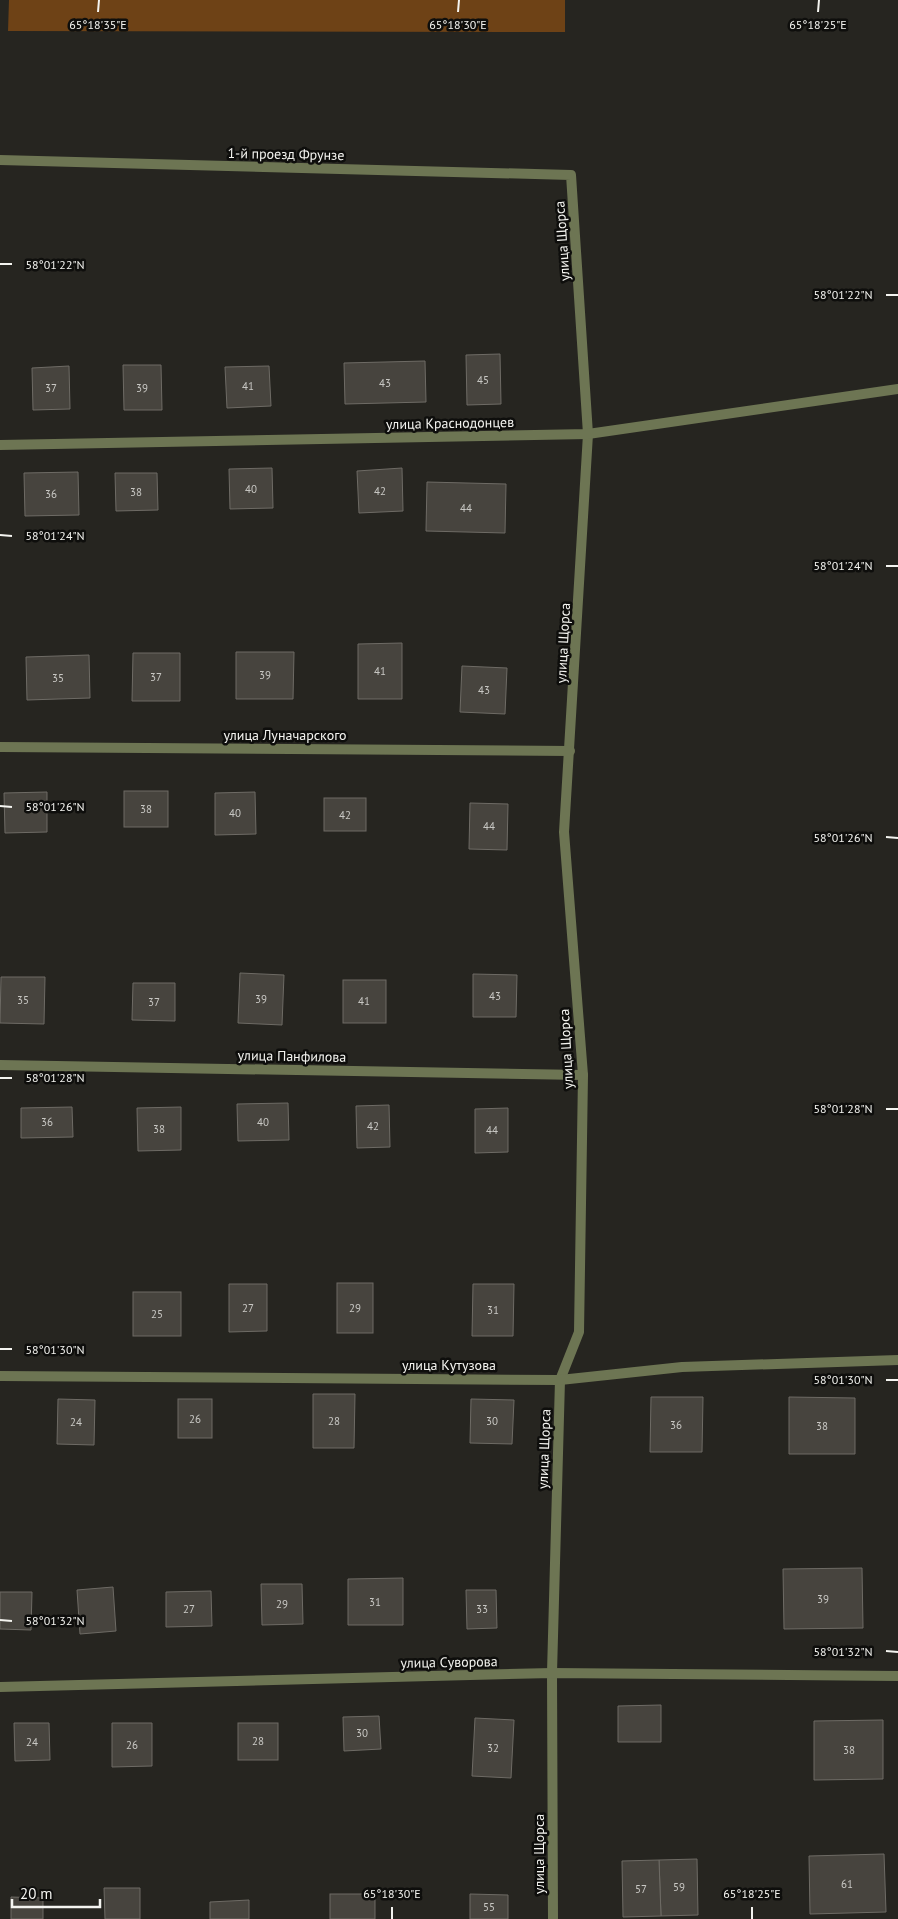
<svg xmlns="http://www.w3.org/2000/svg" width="898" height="1919" viewBox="0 0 898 1919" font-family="'PT Sans',sans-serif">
<rect width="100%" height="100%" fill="#262520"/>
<polygon fill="#6e4216" points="9,0 565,0 565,32 8,31"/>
<g fill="#47443e" stroke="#6e6b65">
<polygon points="500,354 501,404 467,405 466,355"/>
<polygon points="425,361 426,402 345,404 344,363"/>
<polygon points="123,365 161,365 162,410 124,410"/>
<polygon points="69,366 70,409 33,410 32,368"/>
<polygon points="269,366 271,406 227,408 225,367"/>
<polygon points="272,468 273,508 230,509 229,469"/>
<polygon points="402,468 403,511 359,513 357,471"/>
<polygon points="78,472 79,515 25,516 24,473"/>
<polygon points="115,473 157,473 158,510 116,511"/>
<polygon points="427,482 506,484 505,533 426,531"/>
<polygon points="402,643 402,699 358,699 358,644"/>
<polygon points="236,652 294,652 293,699 236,699"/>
<polygon points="133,653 180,653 180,701 132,701"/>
<polygon points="89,655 90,698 27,700 26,657"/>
<polygon points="462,666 507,668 505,714 460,712"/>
<rect x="124" y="791" width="44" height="36"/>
<polygon points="47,792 47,832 5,833 4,793"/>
<polygon points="255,792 256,834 215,835 215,793"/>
<rect x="324" y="798" width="42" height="33"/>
<polygon points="470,803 508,804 507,850 469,849"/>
<polygon points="240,973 284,975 282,1025 238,1023"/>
<polygon points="473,974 517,975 516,1017 473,1017"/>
<polygon points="1,977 45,977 44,1024 0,1023"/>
<rect x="343" y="980" width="43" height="43"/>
<polygon points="133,983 175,983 175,1021 132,1020"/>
<polygon points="288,1103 289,1140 238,1141 237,1104"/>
<polygon points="389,1105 390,1147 357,1148 356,1106"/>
<polygon points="72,1107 73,1137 21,1138 21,1108"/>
<polygon points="181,1107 181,1150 138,1151 137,1108"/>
<polygon points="508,1108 508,1152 475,1153 475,1109"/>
<rect x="337" y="1283" width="36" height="50"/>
<polygon points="229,1284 267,1284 267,1331 229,1332"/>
<polygon points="473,1284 514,1284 513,1336 472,1336"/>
<rect x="133" y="1292" width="48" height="44"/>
<polygon points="313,1394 355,1394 354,1448 313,1448"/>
<polygon points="651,1397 703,1397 702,1452 650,1452"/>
<polygon points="789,1397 855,1398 855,1454 789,1454"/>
<polygon points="58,1399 95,1400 94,1445 57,1444"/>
<rect x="178" y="1399" width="34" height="39"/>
<polygon points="471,1399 514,1400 512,1444 470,1443"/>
<polygon points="862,1568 863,1628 784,1629 783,1569"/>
<polygon points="403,1578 403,1625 348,1625 348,1579"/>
<polygon points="261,1584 302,1584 303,1624 262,1625"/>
<polygon points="113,1587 116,1631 80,1634 77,1590"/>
<polygon points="466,1590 496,1590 497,1628 467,1629"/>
<polygon points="211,1591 212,1626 166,1627 166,1592"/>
<polygon points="0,1592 32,1592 31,1630 0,1629"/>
<polygon points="661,1705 661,1742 618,1742 618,1706"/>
<polygon points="379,1716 381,1749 344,1751 343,1717"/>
<polygon points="475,1718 514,1720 511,1778 472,1776"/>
<polygon points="883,1720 883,1779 814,1780 814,1721"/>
<polygon points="14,1723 49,1723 50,1760 15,1761"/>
<polygon points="112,1723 152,1723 152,1766 112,1767"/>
<rect x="238" y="1723" width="40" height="37"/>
<polygon points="884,1854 886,1912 810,1914 809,1856"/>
<polygon points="697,1859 698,1915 661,1916 659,1860"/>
<polygon points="659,1860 661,1916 623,1917 622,1861"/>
<polygon points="104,1888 140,1888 140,1919 105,1919"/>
<rect x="330" y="1894" width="45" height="25"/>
<polygon points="470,1894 508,1895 508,1919 470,1919"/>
<polygon points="11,1897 43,1898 43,1919 11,1919"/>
<polygon points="249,1900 249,1919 210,1919 210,1902"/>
</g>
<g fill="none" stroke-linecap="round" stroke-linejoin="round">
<g stroke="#6d7553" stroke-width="10">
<polyline points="0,160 571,175 588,434 564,832 583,1075 579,1332 560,1380 552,1673 553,1919"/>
<polyline points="0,445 588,434 898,389"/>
<polyline points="0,747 570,751"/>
<polyline points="0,1065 583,1075"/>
<polyline points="0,1376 560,1380 682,1367 898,1360"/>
<polyline points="0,1687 552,1673 898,1676"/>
</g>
</g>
<path fill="none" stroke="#f4f4f0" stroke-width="2" d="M98 12 99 0M458 12 459 0M818 12 819 0M0 264H12M886 295H898M0 535 12 536M886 566H898M0 806 12 807M886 837 898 838M0 1078H12M886 1109H898M0 1349H12M886 1380H898M0 1620 12 1621M886 1651 898 1652M392 1919V1907M752 1919V1907"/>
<g text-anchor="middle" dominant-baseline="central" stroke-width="5" stroke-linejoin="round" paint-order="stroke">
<g font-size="11" fill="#c9c8c4">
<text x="483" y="380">45</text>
<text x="385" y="383">43</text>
<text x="248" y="386">41</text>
<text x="51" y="388">37</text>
<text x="142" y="388">39</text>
<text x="251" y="489">40</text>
<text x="380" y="491">42</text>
<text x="136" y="492">38</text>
<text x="51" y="494">36</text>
<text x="466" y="508">44</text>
<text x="380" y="671">41</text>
<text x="265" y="675">39</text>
<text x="156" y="677">37</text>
<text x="58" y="678">35</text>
<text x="484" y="690">43</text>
<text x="146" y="809">38</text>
<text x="235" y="813">40</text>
<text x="345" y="815">42</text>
<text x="489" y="826">44</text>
<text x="495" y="996">43</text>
<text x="261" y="999">39</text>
<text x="23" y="1000">35</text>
<text x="364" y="1001">41</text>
<text x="154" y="1002">37</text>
<text x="47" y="1122">36</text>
<text x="263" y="1122">40</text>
<text x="373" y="1126">42</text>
<text x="159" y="1129">38</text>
<text x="492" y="1130">44</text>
<text x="248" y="1308">27</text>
<text x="355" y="1308">29</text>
<text x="493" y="1310">31</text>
<text x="157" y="1314">25</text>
<text x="195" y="1419">26</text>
<text x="334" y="1421">28</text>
<text x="492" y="1421">30</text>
<text x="76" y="1422">24</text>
<text x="676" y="1425">36</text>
<text x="822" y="1426">38</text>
<text x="823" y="1599">39</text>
<text x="375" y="1602">31</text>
<text x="282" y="1604">29</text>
<text x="189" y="1609">27</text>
<text x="482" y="1609">33</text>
<text x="362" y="1733">30</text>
<text x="258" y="1741">28</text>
<text x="32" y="1742">24</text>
<text x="132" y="1745">26</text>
<text x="493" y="1748">32</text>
<text x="849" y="1750">38</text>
<text x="847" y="1884">61</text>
<text x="679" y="1887">59</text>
<text x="641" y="1889">57</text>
<text x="489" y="1907">55</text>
</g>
<g font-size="14" fill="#f4f4f0" stroke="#0e0e0c">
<text transform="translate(286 154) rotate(1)">1-й проезд Фрунзе</text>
<text transform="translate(562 241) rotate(-94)">улица Щорса</text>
<text transform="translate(450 423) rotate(-1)">улица Краснодонцев</text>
<text transform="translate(563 643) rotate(-87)">улица Щорса</text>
<text x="285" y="735">улица Луначарского</text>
<text transform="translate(566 1049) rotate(-93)">улица Щорса</text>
<text transform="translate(292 1056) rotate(1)">улица Панфилова</text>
<text x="449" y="1365">улица Кутузова</text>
<text transform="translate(544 1449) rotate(-88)">улица Щорса</text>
<text transform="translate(449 1662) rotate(-1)">улица Суворова</text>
<text transform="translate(539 1854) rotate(-90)">улица Щорса</text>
</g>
</g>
<g font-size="12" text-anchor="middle" fill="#f4f4f0" stroke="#0e0e0c" stroke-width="5" stroke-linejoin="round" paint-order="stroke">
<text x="98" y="29">65°18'35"E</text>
<text x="458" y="29">65°18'30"E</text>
<text x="818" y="29">65°18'25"E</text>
<text x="55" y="269">58°01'22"N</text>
<text x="843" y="299">58°01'22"N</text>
<text x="55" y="540">58°01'24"N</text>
<text x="843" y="570">58°01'24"N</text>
<text x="55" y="811">58°01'26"N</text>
<text x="843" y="842">58°01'26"N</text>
<text x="55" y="1082">58°01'28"N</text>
<text x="843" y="1113">58°01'28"N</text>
<text x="55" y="1354">58°01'30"N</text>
<text x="843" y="1384">58°01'30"N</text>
<text x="55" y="1625">58°01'32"N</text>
<text x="843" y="1656">58°01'32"N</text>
<text x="392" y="1898">65°18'30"E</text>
<text x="752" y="1898">65°18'25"E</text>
</g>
<path d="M12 1899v8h88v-8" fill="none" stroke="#f4f4f0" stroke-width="2.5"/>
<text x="20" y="1899" font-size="15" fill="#f4f4f0" stroke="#0e0e0c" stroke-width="4" paint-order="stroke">20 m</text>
</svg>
